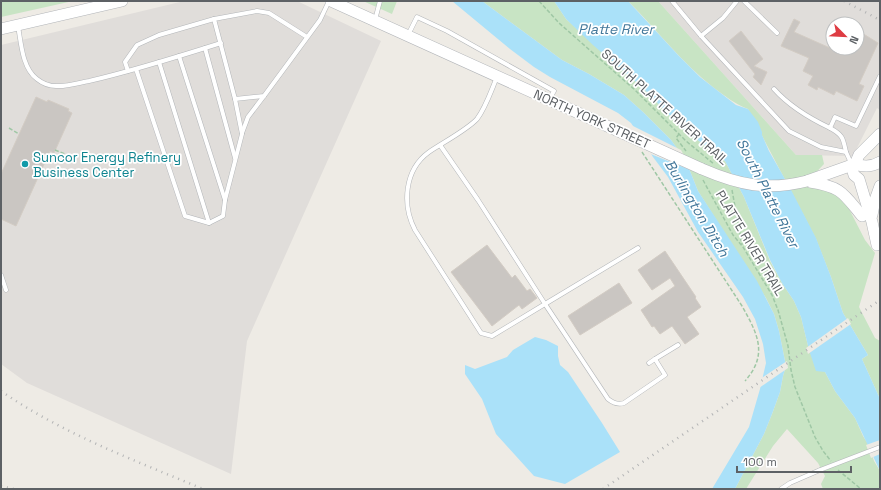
<svg xmlns="http://www.w3.org/2000/svg" width="881" height="490" viewBox="0 0 881 490" font-family="'Space Grotesk',sans-serif">
<rect width="100%" height="100%" fill="#eeebe5"/>
<g fill="#e0ddda" fill-rule="evenodd">
<polygon points="184,1 297,1 381,41 247,341 231,474 27,383 1,364 1,45"/>
<path d="M658 1H880V110L877 108 853 156 796 155ZM833 24H857V48H833Z"/>
</g>
<g fill="#c8e4c4">
<polygon points="1,1 73,1 1,17"/>
<polygon points="363,1 397,1 392,14"/>
<polygon points="482,1 554,1 566,19 643,88 682,128 725,161 744,197 770,261 782,283 794,301 801,317 809,350 825,372 835,391 855,418 863,436 868,444 874,461 880,471 880,489 823,489 821,484 825,476 818,463 787,429 773,446 746,489 735,489 764,434 772,414 780,392 783,376 786,366 779,331 774,314 766,298 698,191 686,161 671,140 643,112 624,95 589,74 562,60"/>
<path d="M628 1H658L796 155H822L824 164 808 181 828 189 845 201 865 240 875 253 859 307 875 338 880 341V399L862 359 868 355 843 313 831 277 816 239 748 109C735 104 725 96 714 88 682 63 657 30 628 1Z"/>
</g>
<g fill="#aae1f9">
<polygon points="452,1 482,1 562,60 589,74 624,95 643,112 671,140 679,151 686,161 698,191 757,281 774,314 779,331 786,366 783,376 780,392 772,414 764,434 735,489 712,489 749,427 760,389 766,363 763,344 755,319 743,297 698,232 668,177 653,157 631,123 618,113 550,77 534,67 510,49"/>
<polygon points="554,1 628,1 678,55 700,77 736,105 748,109 758,122 762,132 762,135 769,151 789,186 816,238 831,277 843,313 868,355 862,359 880,399 880,471 855,418 835,391 825,372 816,371 809,350 801,317 794,301 782,283 770,260 744,197 725,161 682,128 643,88 593,45 566,19"/>
<polygon points="535,337 546,340 558,346 558,356 560,365 568,372 602,423 620,452 565,484 534,476 496,434 482,399 465,374 465,365 475,369 507,357 513,350"/>
</g>
<g fill="#eeebe5">
<polygon points="631,125 681,150 693,171 648,153"/>
<polygon points="848,318 851,324 808,354 806,348"/>
<polygon points="787,361 788,368 759,388 760,379"/>
<polygon points="880,440 880,454 871,458 866,445"/>
</g>
<g fill="#cac6c2" stroke="#d3ccc4">
<polygon points="794,19 800,22 794,32 839,52 841,48 857,48 857,30 878,43 859,84 864,86 857,101 836,91 834,95 818,87 817,90 808,85 813,76 803,71 809,58 781,46"/>
<polygon points="741,31 763,59 754,66 767,72 761,85 753,77 755,74 729,41"/>
<polygon points="36,97 47,102 48,100 69,109 68,111 72,113 54,153 50,151 16,226 1,219 1,174"/>
<polygon points="487,245 512,278 515,275 527,291 530,289 537,298 522,309 519,305 492,326 451,272"/>
<polygon points="665,251 696,297 695,298 701,307 687,317 699,334 685,344 672,326 660,334 654,326 652,327 641,310 675,286 670,278 652,290 638,270"/>
<polygon points="619,283 632,303 580,335 568,316"/>
</g>
<g fill="none" stroke-linecap="round" stroke-linejoin="round">
<g stroke="#b3b6b9" stroke-width="5">
<g id="service">
<polyline points="672,1 701,36"/>
<polyline points="737,1 723,18 701,36 789,131 821,147 846,152 851,163"/>
<polyline points="744,1 777,33"/>
<polyline points="375,20 380,1"/>
<path d="M18 26C21 42 22 68 37 79 42 83 49 86 56 86 67 87 78 83 89 81 133 71 177 57 221 43"/>
<polyline points="408,35 417,17 447,31 554,91 550,98"/>
<polyline points="307,37 269,13 257,11 214,19 235,99 264,96 320,20 329,1"/>
<polyline points="205,48 235,158"/>
<polyline points="179,56 225,200"/>
<polyline points="159,62 209,223"/>
<polyline points="136,69 185,216 209,223 223,216 225,200 242,134 235,99"/>
<polyline points="128,71 125,62 137,45 159,35 214,19"/>
<path d="M774 89C790 107 809 118 830 128L835 117 856 126 880 76"/>
<path d="M830 128C843 135 843 138 846 152"/>
<polyline points="242,133 248,117 264,96"/>
<path d="M440 145 478 200 545 304 492 336 481 333 415 230C402 205 404 170 429 152 442 143 467 130 477 119 486 107 491 91 497 77"/>
<path d="M638 248 545 304 608 399C613 403 618 405 624 403L665 375 655 359 678 345"/>
<polyline points="1,275 6,290"/>
<polyline points="649,363 655,359"/>
<polyline points="781,489 790,483 820,470"/>
</g>
</g>
<g stroke="#b2b5b9" stroke-width="12">
<g id="secondary">
<polyline points="331,1 702,169"/>
<polyline points="1,29 122,1"/>
<polyline points="855,164 859,155 880,134"/>
<polyline points="851,165 854,175 859,179 872,222 877,245"/>
<path d="M807 181 855 164C864 167 872 167 880 162"/>
<path d="M810 182C842 187 843 193 862 216"/>
<polyline points="872,215 875,200 880,186"/>
</g>
</g>
<g stroke="#9fc7a5" stroke-width="1.5" stroke-dasharray="4 2" stroke-linecap="butt">
<polyline points="539,1 559,23 635,90 686,141 714,164"/>
<polyline points="9,128 19,134"/>
<polyline points="679,134 676,138 686,151"/>
<polyline points="55,150 65,154"/>
<path d="M642 152 742 306C757 333 769 354 745 381"/>
<polyline points="703,180 733,235 743,247 772,295 778,310 788,346 791,370 795,387 815,437 823,451 831,461"/>
<polyline points="732,190 742,245"/>
<polyline points="838,470 861,489"/>
</g>
<use href="#service" stroke="#fff" stroke-width="4"/>
<use href="#secondary" stroke="#fff" stroke-width="11"/>
<g stroke="#b3b4b5" stroke-width="2.5" stroke-dasharray="1 5" stroke-linecap="butt">
<polyline points="844,1 880,20"/>
<path d="M1 391C63 434 134 460 203 489"/>
<polyline points="1,486 14,489"/>
<polyline points="603,489 880,300"/>
</g>
<g stroke="#b3b6b9" stroke-width="5" stroke-linecap="butt">
<polyline id="service-bridge" points="820,470 880,447"/>
</g>
<g stroke="#b2b5b9" stroke-width="12" stroke-linecap="butt">
<path id="secondary-bridge" d="M702 169C739 185 768 191 807 181"/>
</g>
<use href="#service-bridge" stroke="#fff" stroke-width="4"/>
<use href="#secondary-bridge" stroke="#fff" stroke-width="11"/>
</g>
<circle fill="#0f9aa8" stroke="#fff" stroke-width="1.5" cx="25" cy="164" r="4"/>
<g text-anchor="middle" dominant-baseline="central" stroke-width="3.5" stroke-linejoin="round" paint-order="stroke">
<g font-size="13" fill="#5d6165" stroke="#fff">
<text transform="translate(665 107) rotate(42)">SOUTH PLATTE RIVER TRAIL</text>
<text transform="translate(592 119) rotate(24)">NORTH YORK STREET</text>
<text transform="translate(750 243) rotate(59)">PLATTE RIVER TRAIL</text>
</g>
<g font-size="13" fill="#0d838f" stroke="#fff" text-anchor="start">
<text x="33" y="157">Suncor Energy Refinery<tspan x="33" dy="15">Business Center</tspan></text>
</g>
<g font-size="14" font-style="italic" fill="#42779a" stroke="#fff">
<text x="616" y="29">Platte River</text>
<text transform="translate(768 193) rotate(63)">South Platte River</text>
<text transform="translate(697 208) rotate(59)">Burlington Ditch</text>
</g>
</g>
<rect width="881" height="490" fill="none" stroke="#5d6165" stroke-width="4"/>
<g transform="translate(845 36) rotate(114)"><circle r="19" fill="#ffffff" stroke="#bec0c1"/>
<path d="M0-3L7 15L0 10L-7 15Z" fill="#de3c43"/>
<text y="-6" font-size="11" font-weight="bold" text-anchor="middle" fill="#5d6165">N</text>
</g>
<path d="M737 466v6h114v-6" fill="none" stroke="#5d6165" stroke-width="2"/>
<text x="743" y="466" font-size="12" fill="#5d6165" stroke="#ffffff" stroke-width="3" paint-order="stroke">100 m</text>
</svg>
